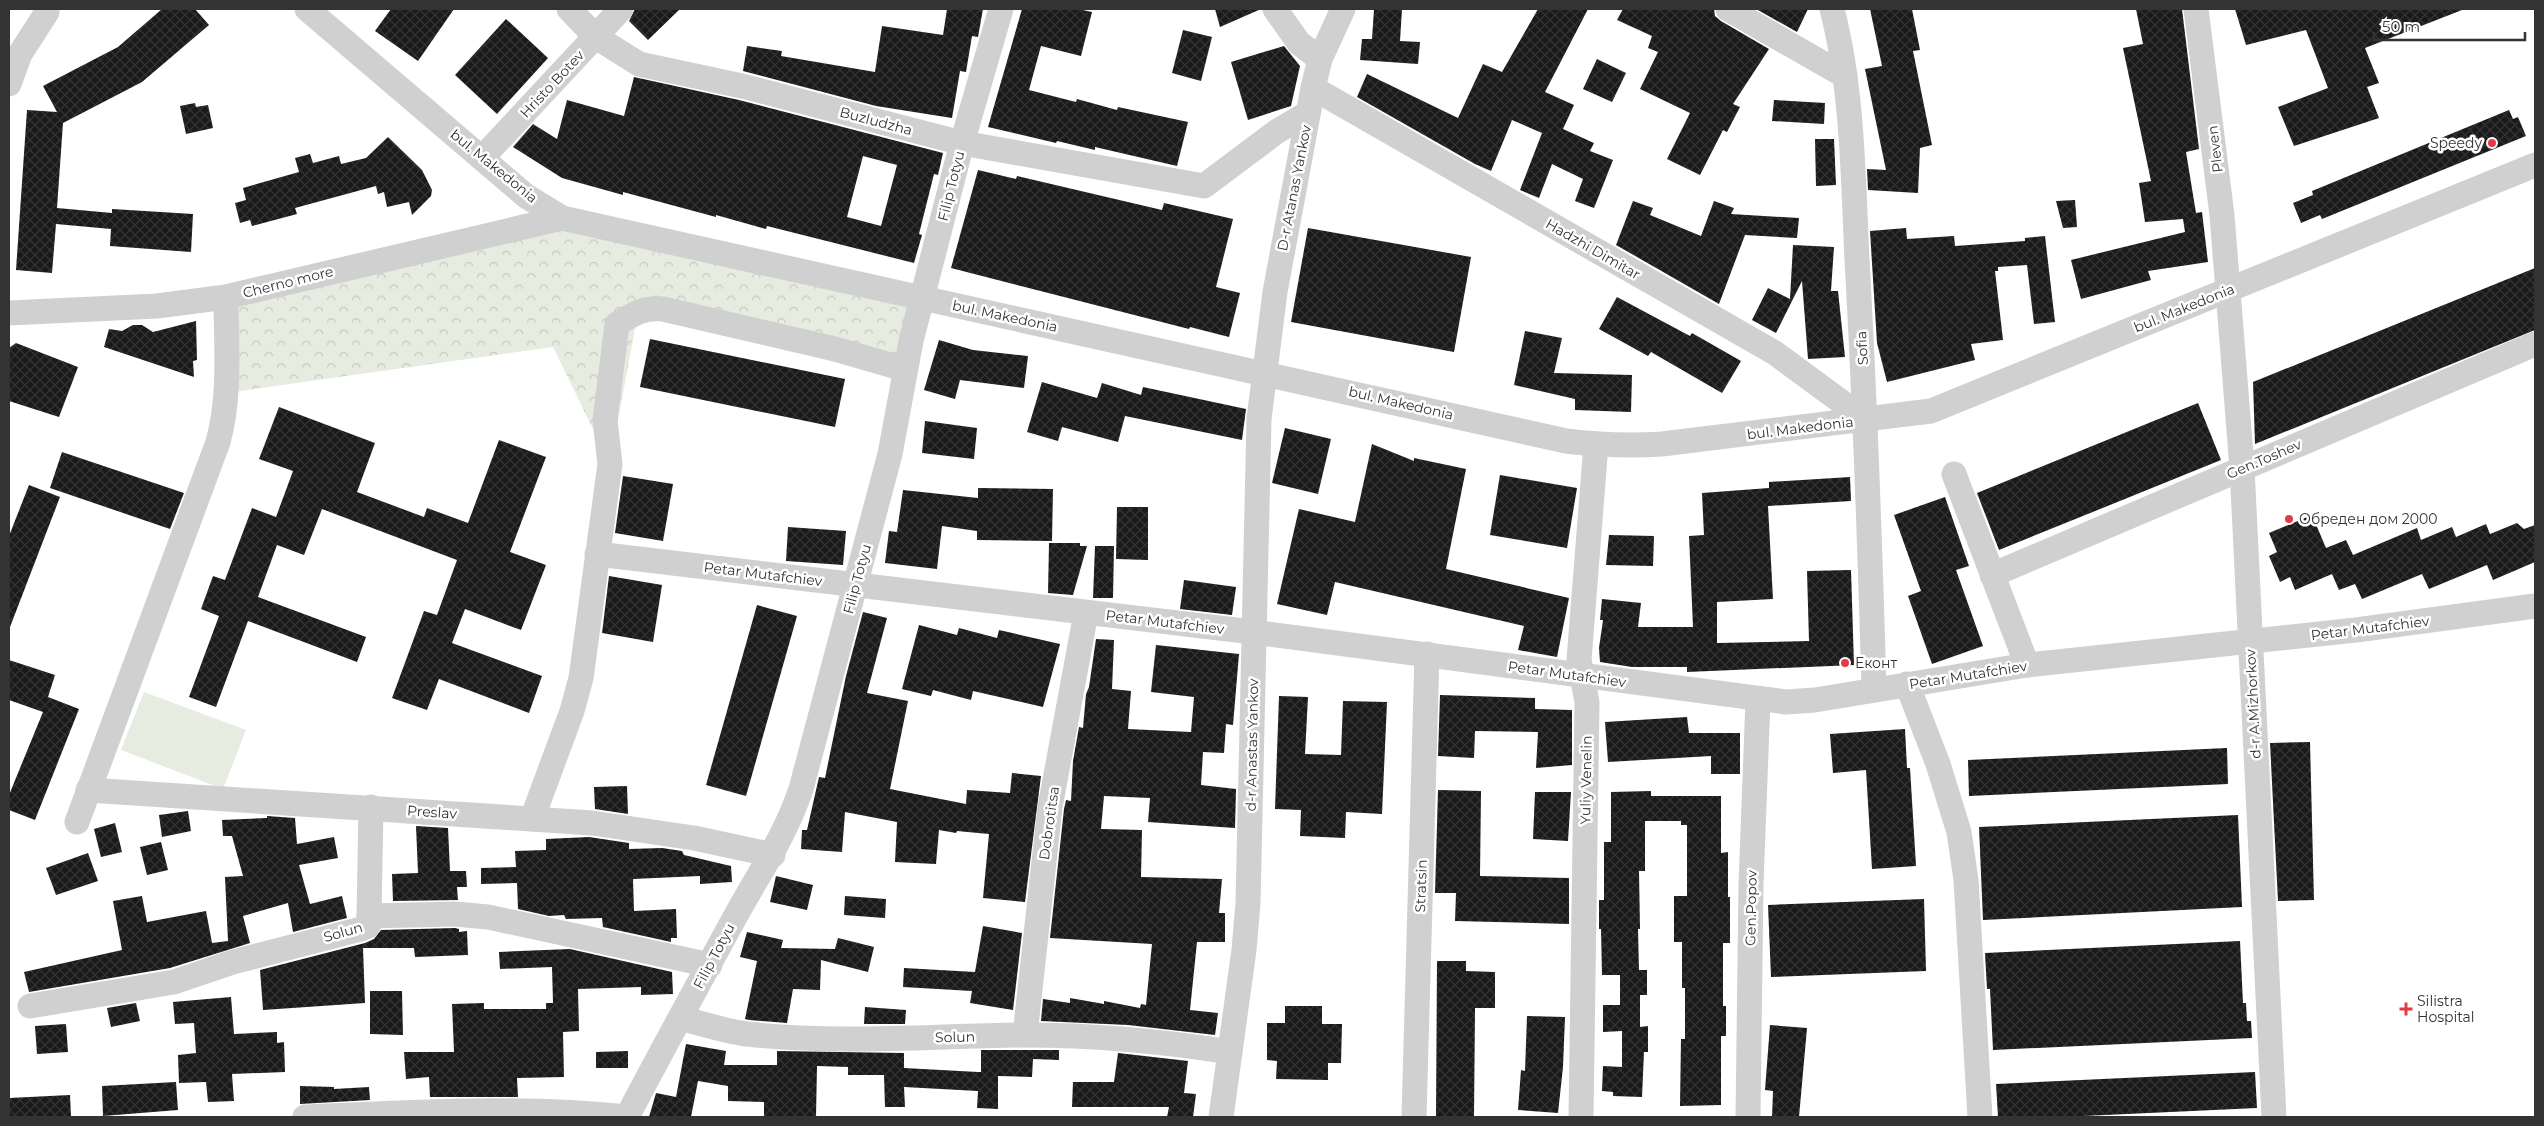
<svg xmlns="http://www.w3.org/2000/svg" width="2544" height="1126" viewBox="0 0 2544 1126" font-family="Montserrat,sans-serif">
<defs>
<pattern id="park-crowns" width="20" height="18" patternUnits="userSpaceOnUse" patternTransform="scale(1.25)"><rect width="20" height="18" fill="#e6ecdf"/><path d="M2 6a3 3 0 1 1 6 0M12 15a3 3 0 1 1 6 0" fill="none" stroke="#c6cbc0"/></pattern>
<pattern id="building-cross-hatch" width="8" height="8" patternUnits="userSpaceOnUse" patternTransform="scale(1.25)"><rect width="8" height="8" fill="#1a1a1a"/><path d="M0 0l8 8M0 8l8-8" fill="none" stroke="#333"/></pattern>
</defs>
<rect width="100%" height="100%" fill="#fff"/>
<polygon fill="url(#park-crowns)" points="562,218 922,298 904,369 638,312 610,464 553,347 226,393 226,297"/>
<polygon fill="#e6ecdf" points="144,692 246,730 223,789 121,750"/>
<g fill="url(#building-cross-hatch)" fill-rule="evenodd">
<polygon points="162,9 195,9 209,25 142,82 63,123 57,208 112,213 112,209 193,214 191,252 110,246 111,229 56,224 52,273 16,270 27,110 57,112 43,86 118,47"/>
<polygon points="391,9 454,9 418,61 375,31"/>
<polygon points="635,9 680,9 648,40 629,21"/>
<polygon points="947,9 983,9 978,37 972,36 966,72 960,71 952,118 876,106 743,71 747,46 782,51 781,56 875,72 882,26 943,35"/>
<polygon points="1022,9 1078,9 1092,12 1081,56 1041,46 1029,90 1076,102 1077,99 1117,110 1118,107 1188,122 1177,166 1095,147 1095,150 1057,141 1056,143 988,127"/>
<polygon points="1215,9 1261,9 1220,27"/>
<polygon points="1374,9 1402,9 1400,41 1420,42 1418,64 1360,60 1362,39 1372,39"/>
<polygon points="1538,9 1588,9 1545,92 1574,105 1563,129 1594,143 1590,151 1613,160 1594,208 1575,201 1583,179 1552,164 1539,198 1520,190 1542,133 1512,120 1491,171 1475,164 1357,97 1367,74 1458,118 1483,64 1502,72"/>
<polygon points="1623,9 1714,9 1715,16 1721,21 1769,49 1733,104 1740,107 1727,132 1723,130 1700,175 1667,159 1690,113 1640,89 1658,52 1648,48 1652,36 1617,20"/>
<polygon points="1756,9 1808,9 1797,32"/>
<polygon points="1870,9 1912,9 1920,50 1913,51 1932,145 1920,148 1918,193 1868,190 1867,169 1886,170 1865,69 1882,66"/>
<polygon points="2136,9 2182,9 2199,149 2186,152 2196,213 2202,212 2208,262 2148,271 2151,280 2081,299 2071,260 2185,232 2183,219 2145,222 2139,183 2151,181 2123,48 2143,44"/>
<polygon points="2235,9 2462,9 2462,10 2365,48 2379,83 2367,87 2379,118 2294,146 2278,107 2328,88 2306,30 2246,45"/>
<polygon points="506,19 548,58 497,114 455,75"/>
<polygon points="1183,30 1212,37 1201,81 1172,73"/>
<polygon points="1284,46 1300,66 1291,106 1248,120 1231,62"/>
<polygon points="1597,59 1626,73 1612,102 1583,89"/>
<path d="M634 77 739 100 943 153 938 175 934 174 919 234 922 235 914 263 767 226 766 229 716 215V217L623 192V195L562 178 513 147 533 124 557 139 567 100 624 116ZM863 156 897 165 881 226 847 217Z"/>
<polygon points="1774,100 1825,103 1824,124 1772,121"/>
<polygon points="195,103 196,107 208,105 213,128 186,134 180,106"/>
<polygon points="2509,110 2513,119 2518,117 2526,136 2322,219 2320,215 2301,223 2293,203 2313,195 2312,191"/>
<polygon points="388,137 422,170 432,190 431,196 412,215 409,202 387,207 384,192 378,194 376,186 295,208 297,214 252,226 250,220 240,223 235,203 246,200 243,188 299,172 295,158 310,154 313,163 339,156 341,164 366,158"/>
<polygon points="1815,139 1834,139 1836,185 1816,186"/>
<polygon points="978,170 1016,179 1017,176 1162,210 1164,203 1233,219 1216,287 1240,293 1229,337 1190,327 1189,329 951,268"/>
<polygon points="2075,200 2077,227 2063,228 2056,201"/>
<polygon points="1633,201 1653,208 1650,215 1701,236 1714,201 1734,208 1731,214 1799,218 1797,238 1745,235 1719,304 1616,245"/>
<polygon points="1308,228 1471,257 1454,352 1291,322"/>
<polygon points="1906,228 1907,239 1954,236 1955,246 2025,241 2025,238 2045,236 2055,322 2034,324 2027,265 1998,267 1998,271 1995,271 2003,340 1971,344 1975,360 1887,382 1877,343 1870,231"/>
<polygon points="1793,245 1834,247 1831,291 1838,291 1845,357 1808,359 1802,281 1776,333 1752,320 1768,288 1790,299"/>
<polygon points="2535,268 2535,330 2255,444 2253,382"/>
<polygon points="1617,297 1690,336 1692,333 1741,361 1722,393 1651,352 1648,356 1599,329"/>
<polygon points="196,321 197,360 193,361 194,377 104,347 109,329 122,331 133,325 142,325 153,332"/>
<polygon points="1525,331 1562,338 1554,373 1632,375 1631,412 1575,410 1575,399 1514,385"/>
<polygon points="650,339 845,379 835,427 640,387"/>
<polygon points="939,340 973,350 1028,356 1024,388 960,380 955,399 924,390"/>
<polygon points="16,343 78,367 59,417 9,401 9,348"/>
<polygon points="1042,382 1097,398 1102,383 1141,395 1143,387 1246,409 1242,440 1125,416 1118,442 1062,427 1058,441 1027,432"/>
<polygon points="2198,403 2221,460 1999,550 1977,493"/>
<polygon points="279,407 375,443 357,492 424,517 427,508 468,523 499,440 546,457 510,552 546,565 521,630 465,609 452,643 542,676 529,713 439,679 427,710 392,698 424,611 437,615 457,560 322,509 304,555 277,545 258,597 366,637 357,662 248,621 216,707 189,697 219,616 201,609 213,576 225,580 252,508 276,517 293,471 259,459"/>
<polygon points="925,421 977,428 974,459 922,453"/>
<polygon points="1285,428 1331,439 1318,494 1272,483"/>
<polygon points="1372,444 1414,461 1414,458 1466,469 1446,569 1569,598 1557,657 1518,650 1524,626 1335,582 1327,615 1277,604 1299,509 1355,522"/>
<polygon points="62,452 184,493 170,529 50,488"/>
<polygon points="1500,475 1577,488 1567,548 1490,535"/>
<polygon points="623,476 673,484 663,541 615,533"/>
<polygon points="1850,477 1851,501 1768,506 1773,599 1717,602 1717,643 1809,641 1807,571 1851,570 1854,665 1687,672 1687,667 1632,667 1600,662 1599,648 1603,620 1600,620 1602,599 1641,603 1638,627 1693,627 1689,536 1704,535 1702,493 1769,488 1769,482"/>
<polygon points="29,485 60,497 10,627 9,536"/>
<polygon points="978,488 1053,489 1052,541 977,540 977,531 942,526 937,569 885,563 889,531 897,532 903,490 978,498"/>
<polygon points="1945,497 1969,566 1956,570 1983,646 1932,664 1908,596 1921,591 1894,515"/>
<polygon points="1117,507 1148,507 1148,560 1116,559"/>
<polygon points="2312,515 2326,548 2346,540 2353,555 2417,528 2421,540 2452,527 2456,537 2486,524 2490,534 2517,523 2524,529 2535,525 2535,562 2493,580 2487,565 2429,589 2422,574 2362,599 2355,584 2339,590 2332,574 2295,590 2290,577 2280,582 2269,556 2277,552 2269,533"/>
<polygon points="788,527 846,531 843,565 786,561"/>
<polygon points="1609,535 1654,536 1653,566 1606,565"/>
<polygon points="1049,543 1080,543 1080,546 1087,546 1073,595 1048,593"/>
<polygon points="1095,546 1114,546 1113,598 1093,598"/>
<polygon points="609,576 662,585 653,642 602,633"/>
<polygon points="1184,580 1236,587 1232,615 1180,609"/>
<polygon points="757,605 797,616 746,796 706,785"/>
<polygon points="863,612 887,618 867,693 908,701 890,789 966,804 967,790 1010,793 1012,773 1041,776 1025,902 983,898 989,834 957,831 956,833 939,830 936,864 895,862 897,822 845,812 842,852 801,849 802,830 807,830 819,777 825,778 846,676"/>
<polygon points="919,625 957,635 959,628 997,638 999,630 1060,644 1043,707 973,691 971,700 933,690 931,696 902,689"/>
<polygon points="1096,639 1114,640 1112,689 1131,691 1128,729 1191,732 1194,697 1151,692 1156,645 1239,654 1233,725 1226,724 1224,753 1203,752 1201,785 1236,789 1235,828 1148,822 1150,798 1104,796 1101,829 1142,830 1141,877 1222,879 1219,913 1225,913 1225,942 1197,942 1190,1010 1218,1013 1215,1035 1128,1025 1041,1021 1043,999 1070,1003 1070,998 1104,1004 1104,1001 1140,1008 1141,1004 1146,1005 1152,944 1050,938 1064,809 1066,800 1071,801 1073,761 1079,727 1083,728 1086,694 1089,687"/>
<polygon points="9,660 55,675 48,697 79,709 35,820 9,810 9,795 43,712 9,700"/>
<polygon points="1440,695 1535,698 1535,709 1572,710 1572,765 1536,768 1538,732 1475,731 1474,758 1438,756"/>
<polygon points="1279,696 1308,697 1305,754 1341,755 1343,701 1387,702 1382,814 1346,812 1345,838 1300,836 1301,810 1275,809"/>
<polygon points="1687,717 1689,733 1740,733 1740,774 1711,774 1711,756 1608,762 1605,722"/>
<polygon points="1905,729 1907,768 1910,768 1916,866 1872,869 1866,770 1833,773 1830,734"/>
<polygon points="2310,742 2314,900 2278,901 2270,743"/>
<polygon points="2227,748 2228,784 1969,796 1968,760"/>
<polygon points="627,786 628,814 595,809 594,787"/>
<polygon points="1438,790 1481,791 1480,876 1569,878 1569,924 1455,921 1456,893 1435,893"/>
<polygon points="1651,791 1651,796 1721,796 1721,853 1728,852 1728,897 1730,897 1730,943 1723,943 1723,1006 1726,1006 1726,1036 1721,1036 1721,1105 1680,1106 1681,1039 1685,1039 1685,988 1682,988 1682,942 1674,942 1674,896 1687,896 1687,825 1681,825 1681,821 1645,821 1645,871 1639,871 1640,929 1638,929 1639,970 1647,970 1647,995 1640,995 1640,1027 1648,1026 1648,1052 1644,1052 1642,1097 1613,1096 1613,1092 1602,1091 1603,1066 1622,1067 1622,1031 1603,1032 1603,1005 1620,1005 1620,975 1602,975 1601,929 1599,929 1599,900 1604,900 1604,842 1611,842 1611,792"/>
<polygon points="1535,792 1571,792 1568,841 1533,839"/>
<polygon points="188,811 191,831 162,837 159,815"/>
<polygon points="2238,815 2242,907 1983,920 1979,827"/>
<polygon points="267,816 295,818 297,844 334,837 338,858 299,865 310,904 342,896 347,918 293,932 288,903 243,916 250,943 170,968 29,992 24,972 122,950 113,901 142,896 147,922 206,911 212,943 228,941 225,877 243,876 232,836 223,836 222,820 267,818"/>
<polygon points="115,823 122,852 101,857 94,829"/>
<polygon points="416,826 448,828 450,871 466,871 467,887 457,887 458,900 393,901 392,874 418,873"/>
<polygon points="589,837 629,843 629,849 662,848 682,851 684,855 731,866 732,882 700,884 700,876 633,879 634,911 676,909 677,938 671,938 671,942 603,927 602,918 566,919 564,915 549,916 518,909 517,883 481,884 481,868 516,867 515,851 546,850 546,839"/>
<polygon points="161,842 168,870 147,875 140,847"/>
<polygon points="88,853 98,881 56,895 46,868"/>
<polygon points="776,876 813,885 807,910 770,902"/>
<polygon points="845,896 886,899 885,918 844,915"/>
<polygon points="1924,899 1926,971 1771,977 1768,905"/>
<polygon points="983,926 1022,933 1013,1010 970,1003 972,991 903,987 904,968 975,972"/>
<polygon points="455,928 459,929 459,932 467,931 468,955 415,957 414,948 363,948 365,1003 263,1010 260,970 365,943 374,939 381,930"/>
<polygon points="747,932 783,940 781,948 835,949 838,938 874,947 868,972 821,960 820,990 793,989 787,1023 749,1020 745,1019 757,961 740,957"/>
<polygon points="2240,941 2243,1003 2246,1003 2247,1021 2251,1021 2252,1038 1993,1050 1990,989 1987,989 1985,953"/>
<polygon points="570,949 672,972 673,994 641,995 641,987 578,989 579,1031 563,1032 564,1077 517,1078 518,1097 430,1097 429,1077 406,1079 404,1052 454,1052 452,1004 484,1003 484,1009 546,1009 546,1003 553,1003 552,967 500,969 499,952"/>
<polygon points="1437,961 1466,961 1466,971 1495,972 1495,1008 1475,1008 1474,1117 1436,1117"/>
<polygon points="370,991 402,991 403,1035 370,1034"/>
<polygon points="231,997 234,1034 277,1032 277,1043 284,1042 285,1072 232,1074 234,1101 208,1102 206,1082 179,1083 178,1055 196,1053 194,1023 175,1024 173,1002"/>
<polygon points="136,1003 140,1021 111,1027 107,1008"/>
<polygon points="1285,1006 1322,1006 1322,1024 1342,1024 1341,1063 1328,1063 1328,1080 1276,1079 1277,1061 1267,1060 1267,1023 1285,1023"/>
<polygon points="865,1007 906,1010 905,1024 864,1024"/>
<polygon points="1527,1016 1565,1017 1563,1067 1558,1113 1518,1110 1521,1070 1525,1071"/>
<polygon points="66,1024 68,1052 37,1054 35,1026"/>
<polygon points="1770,1025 1807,1028 1799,1117 1772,1117 1773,1091 1765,1090"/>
<polygon points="686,1044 726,1051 724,1065 777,1065 777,1051 904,1053 904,1068 978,1072 981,1072 981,1050 1059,1050 1059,1060 1033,1059 1032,1077 998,1076 998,1109 977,1108 978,1091 904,1087 905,1107 885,1107 884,1075 848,1075 848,1067 817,1066 816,1117 764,1117 764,1102 728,1101 728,1086 698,1081 691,1117 649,1117 656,1093 676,1097"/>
<polygon points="628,1051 628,1068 596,1068 596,1052"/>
<polygon points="1118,1053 1188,1061 1184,1093 1196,1094 1193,1117 1167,1117 1169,1107 1072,1107 1073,1082 1114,1082"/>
<polygon points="2255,1072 2257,1108 2062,1117 1998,1117 1996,1084"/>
<polygon points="176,1082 178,1110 103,1116 102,1086"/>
<polygon points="300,1086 334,1087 334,1089 369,1087 370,1100 300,1104"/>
<polygon points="70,1095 71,1117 9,1117 9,1098"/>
</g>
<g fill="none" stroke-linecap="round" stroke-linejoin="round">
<g stroke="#d0d0d0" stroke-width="25">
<path d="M307 9 526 196 562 218 1566 441C1599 445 1630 446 1662 444L1931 411 2535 165"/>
<polyline points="569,9 596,37 639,64 742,86 962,143 1204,186 1276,132 1308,113"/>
<polyline points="1275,9 1299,43 1320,59"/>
<polyline points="1728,9 1845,76"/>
<path d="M1832 9C1853 91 1853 176 1857 260 1865 403 1870 546 1874 690"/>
<polyline points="2196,9 2222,215 2242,468 2274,1117"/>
<polyline points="9,84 20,54 47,12"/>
<polyline points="1313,88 1775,353 1866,420"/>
<polyline points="482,158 621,9"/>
<polyline points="9,313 157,306 226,297 562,218"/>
<polyline points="1954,474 2027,665"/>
<polyline points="597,554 1253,632 1786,702 1815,700 2027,665 2356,630 2535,606"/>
<polyline points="1992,575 2535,344"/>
<polyline points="1907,684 1938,764 1959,832 1966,880 1980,1117"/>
<polyline points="88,790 592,823 694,838 773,855"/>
<path d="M532 819 572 711 581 678 610 464 605 420 617 324C633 314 644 307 663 309L835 349 904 369"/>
<path d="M77 822 218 442C231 395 226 345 226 297"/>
<polyline points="369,916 371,807"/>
<polyline points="30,1006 174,982 233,962 361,929 368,926 369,916 455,914 488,917 710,965"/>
<path d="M681 1018C702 1024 725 1031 747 1034 838 1044 931 1036 1023 1035 1093 1035 1161 1041 1230 1052"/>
<polyline points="1025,1035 1050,807 1086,613"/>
<path d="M305 1117C412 1112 520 1106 627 1117 662 1050 699 983 735 917 760 871 784 839 801 789L890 454 911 341 962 143 1001 9"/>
<polyline points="1221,1117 1244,950 1248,903 1259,419 1275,292 1313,88 1320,59 1343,9"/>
<polyline points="1414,1117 1427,654"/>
<polyline points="1581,1117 1587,702 1579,660 1596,444"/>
<polyline points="1748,1117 1751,884 1758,700"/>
</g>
</g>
<g fill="#e63946" stroke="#fff" stroke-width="2">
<circle cx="2492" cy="143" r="5"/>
<circle cx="2289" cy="519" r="5"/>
<circle cx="1845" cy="663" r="5"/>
<path d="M2403.5 1001.5h5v5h5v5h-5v5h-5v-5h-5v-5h5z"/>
</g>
<g text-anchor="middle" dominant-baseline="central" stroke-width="5" stroke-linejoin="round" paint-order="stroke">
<g font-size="14" fill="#333" stroke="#fff">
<text transform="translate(552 84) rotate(-47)">Hristo Botev</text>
<text transform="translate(876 121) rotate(15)">Buzludzha</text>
<text transform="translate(2215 149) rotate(-97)">Pleven</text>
<text transform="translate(494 166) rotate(39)">bul. Makedonia</text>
<text transform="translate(951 186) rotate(-76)">Filip Totyu</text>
<text transform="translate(1294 188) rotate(-79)">D-r Atanas Yankov</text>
<text transform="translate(1593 249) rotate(30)">Hadzhi Dimitar</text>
<text transform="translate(288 282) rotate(-14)">Cherno more</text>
<text transform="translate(2184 308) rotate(-22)">bul. Makedonia</text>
<text transform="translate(1005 316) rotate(12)">bul. Makedonia</text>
<text transform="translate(1862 348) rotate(-93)">Sofia</text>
<text transform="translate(1401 403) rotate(13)">bul. Makedonia</text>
<text transform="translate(1800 428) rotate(-7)">bul. Makedonia</text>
<text transform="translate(2264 459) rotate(-23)">Gen.Toshev</text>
<text transform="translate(763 574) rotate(7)">Petar Mutafchiev</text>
<text transform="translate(857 579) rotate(-75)">Filip Totyu</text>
<text transform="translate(1165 622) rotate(7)">Petar Mutafchiev</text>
<text transform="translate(2370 628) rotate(-7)">Petar Mutafchiev</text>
<text transform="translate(1567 674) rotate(8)">Petar Mutafchiev</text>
<text transform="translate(1968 675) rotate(-9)">Petar Mutafchiev</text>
<text transform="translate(2253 704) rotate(-93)">d-r A.Mizhorkov</text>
<text transform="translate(1252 745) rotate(-89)">d-r Anastas Yankov</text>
<text transform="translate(1586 780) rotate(-89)">Yuliy Venelin</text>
<text transform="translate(432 812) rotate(4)">Preslav</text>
<text transform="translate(1049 823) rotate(-82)">Dobrotitsa</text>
<text transform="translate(1421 886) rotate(-88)">Stratsin</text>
<text transform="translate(1751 908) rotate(-89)">Gen.Popov</text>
<text transform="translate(343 932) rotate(-16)">Solun</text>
<text transform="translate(714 956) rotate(-62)">Filip Totyu</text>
<text transform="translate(955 1037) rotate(-1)">Solun</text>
</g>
<g font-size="14" fill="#333" stroke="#fff" text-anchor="start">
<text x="2482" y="143" text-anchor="end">Speedy</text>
<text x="2299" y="519">Обреден дом 2000</text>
<text x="1855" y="663">Еконт</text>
<text x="2417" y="1001">Silistra<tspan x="2417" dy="16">Hospital</tspan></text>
</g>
</g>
<rect width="2544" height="1126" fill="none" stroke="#333333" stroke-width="20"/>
<path d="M2374 32v8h151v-8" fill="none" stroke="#333333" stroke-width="2.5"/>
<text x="2382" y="32" font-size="15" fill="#333333" stroke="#ffffff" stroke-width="4" paint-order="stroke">50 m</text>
</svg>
